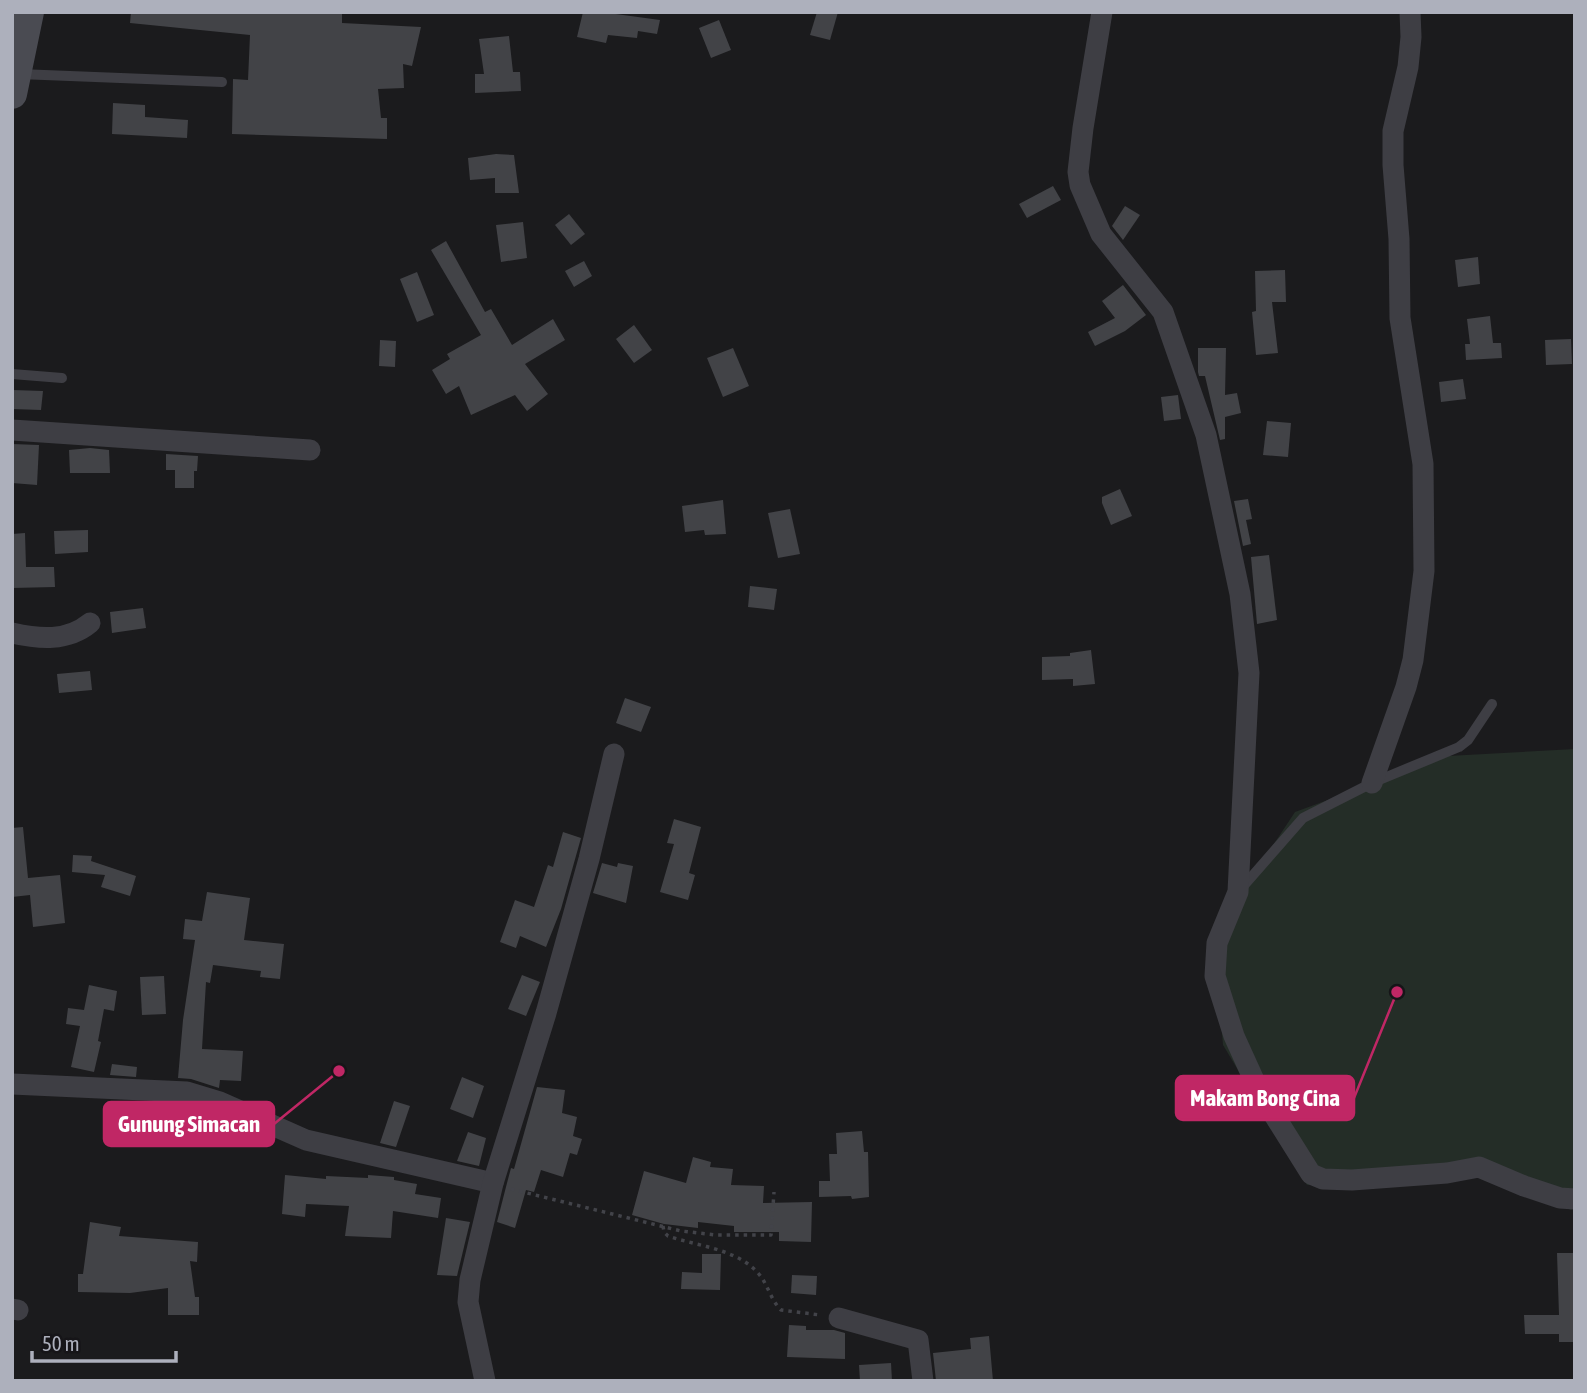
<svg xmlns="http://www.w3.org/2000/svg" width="1587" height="1393" viewBox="0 0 1587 1393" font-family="'Asap Condensed',sans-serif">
<rect width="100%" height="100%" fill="#1b1b1d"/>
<polygon fill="#242d27" points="1575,749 1575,1208 1571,1210 1479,1172 1403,1182 1307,1185 1223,1045 1214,939 1236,901 1295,812 1448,756"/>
<g fill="#424347">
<polygon points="131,12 342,12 342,23 421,27 412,66 403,64 404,88 378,89 381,118 387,118 387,139 232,134 233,79 248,80 250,35 130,23"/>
<polygon points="583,12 601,12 660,20 657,34 638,31 637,38 608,35 606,43 577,37"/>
<polygon points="817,12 838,12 830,40 810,35"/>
<polygon points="719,20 731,50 711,58 699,28"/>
<polygon points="509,36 513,72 520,72 521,91 475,93 475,74 484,74 479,39"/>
<polygon points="113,103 145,105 145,117 188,120 187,138 112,134"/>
<polygon points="496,154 514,155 519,193 495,193 495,178 470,180 468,158"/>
<polygon points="1053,186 1061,200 1027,218 1019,204"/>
<polygon points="1125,206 1140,215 1123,240 1112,226"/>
<polygon points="569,214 585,234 571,245 555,225"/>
<polygon points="523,222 527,258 501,262 496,225"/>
<polygon points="446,241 485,312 491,309 512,345 553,319 565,340 525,364 548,394 527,411 515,395 471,415 459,386 446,394 432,370 450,359 447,354 481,335 431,250"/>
<polygon points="1478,257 1480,284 1458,287 1455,260"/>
<polygon points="584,261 592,276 574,287 565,271"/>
<polygon points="1285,270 1286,302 1272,302 1278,353 1256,355 1252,312 1256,311 1255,271"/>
<polygon points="417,272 434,315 417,322 400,279"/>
<polygon points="1123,285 1146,315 1125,331 1095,346 1088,332 1115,318 1102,301"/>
<polygon points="1490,316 1493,343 1501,343 1502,358 1466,360 1465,344 1470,344 1467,319"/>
<polygon points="634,325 652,350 634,363 616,339"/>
<polygon points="1571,339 1572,364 1546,365 1545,340"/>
<polygon points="380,340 396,341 395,367 379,366"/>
<polygon points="733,348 749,386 723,397 707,358"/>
<polygon points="1198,348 1226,348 1225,395 1237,393 1241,413 1225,417 1225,439 1220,440 1205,376 1199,376 1198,372"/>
<polygon points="1463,379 1466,399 1441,402 1439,382"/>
<polygon points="12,390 43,391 41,410 12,409"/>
<polygon points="1178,395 1181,419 1164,421 1161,397"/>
<polygon points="1267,421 1291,423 1288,457 1263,455"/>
<polygon points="12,444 39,445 37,485 12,483"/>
<polygon points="90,448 109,450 110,473 70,473 69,450"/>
<polygon points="166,454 198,456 197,471 194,471 194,488 175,488 175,470 166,470"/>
<polygon points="1120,489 1132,516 1111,525 1102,503 1102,497"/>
<polygon points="1248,499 1252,519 1246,520 1251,544 1243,546 1234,501"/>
<polygon points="723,500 726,534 705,535 704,530 685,532 682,506"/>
<polygon points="790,509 800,554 778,558 768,513"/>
<polygon points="88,530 88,552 55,554 54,531"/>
<polygon points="25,533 26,567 54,567 55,587 12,588 12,534"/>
<polygon points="1269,555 1277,620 1257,624 1251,557"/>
<polygon points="750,586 777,589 774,610 748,607"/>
<polygon points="143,608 146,628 112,633 110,612"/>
<polygon points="1091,650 1095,684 1073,686 1073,679 1042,680 1042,657 1070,656 1070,653"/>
<polygon points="90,671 92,690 59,693 57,674"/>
<polygon points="625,698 651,707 641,732 616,723"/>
<polygon points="674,819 701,827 689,873 695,875 688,900 660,892 674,844 667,843"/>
<polygon points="23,827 28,878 60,875 65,923 33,927 30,895 12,897 12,828"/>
<polygon points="563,832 581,838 561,909 546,947 520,936 516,948 500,942 515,900 534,907 548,865 553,867"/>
<polygon points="73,855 92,856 91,861 136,876 130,896 101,887 105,875 72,872"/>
<polygon points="602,863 617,867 618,863 633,866 626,903 593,893"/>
<polygon points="207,892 250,898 244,940 284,944 280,979 260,977 261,971 213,965 210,983 206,982 202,1049 243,1051 241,1081 220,1080 219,1088 191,1079 178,1078 183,1020 195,940 183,939 185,919 202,921"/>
<polygon points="522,975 540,982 526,1016 508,1009"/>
<polygon points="164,976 166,1014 142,1015 140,977"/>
<polygon points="89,985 117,991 114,1011 104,1009 98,1041 101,1042 94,1072 71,1067 80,1026 66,1024 68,1008 84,1010"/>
<polygon points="112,1064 137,1067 136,1077 110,1075"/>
<polygon points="462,1077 484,1086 473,1118 450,1109"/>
<polygon points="537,1087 565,1090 562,1113 577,1117 573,1136 582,1139 577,1155 570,1153 563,1177 541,1170 534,1192 526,1190 515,1228 497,1222 507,1183 511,1168 514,1169"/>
<polygon points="394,1101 410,1106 396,1147 380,1143"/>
<polygon points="862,1131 864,1152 868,1152 869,1197 852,1199 851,1196 819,1197 819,1181 830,1181 829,1154 837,1154 836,1133"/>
<polygon points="468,1132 486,1138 479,1166 457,1161"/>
<polygon points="693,1157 711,1162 710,1167 733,1169 731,1185 764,1186 763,1203 812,1202 811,1242 779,1241 779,1232 734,1232 734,1226 698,1222 698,1228 664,1224 632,1215 644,1171 686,1183"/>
<polygon points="285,1175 326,1179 326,1176 368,1178 368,1175 394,1177 394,1180 417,1184 415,1194 441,1198 438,1218 393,1211 391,1238 345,1236 349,1206 306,1204 305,1217 282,1214"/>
<polygon points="446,1218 470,1222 457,1276 437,1275"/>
<polygon points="90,1222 121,1227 119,1236 198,1242 197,1262 190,1261 195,1297 199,1297 199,1315 168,1315 168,1288 130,1293 78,1292 78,1274 83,1274"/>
<polygon points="1557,1253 1575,1253 1575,1342 1559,1342 1559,1334 1525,1334 1524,1315 1559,1315"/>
<polygon points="702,1254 721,1254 720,1290 681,1289 682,1272 702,1273"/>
<polygon points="792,1275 817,1276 816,1295 791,1293"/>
<polygon points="789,1325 806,1326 806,1330 834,1330 845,1333 845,1359 787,1357"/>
<polygon points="989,1336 993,1381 936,1381 933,1353 971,1349 970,1338"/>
<polygon points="891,1363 892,1381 860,1381 859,1365"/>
</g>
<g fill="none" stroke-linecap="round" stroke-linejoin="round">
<g stroke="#424349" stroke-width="3.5" stroke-dasharray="3.5 5" stroke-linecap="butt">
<polyline points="511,1189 681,1231 716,1235 771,1235 774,1192"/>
<path d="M663 1226 664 1232 668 1236C697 1246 737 1249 758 1273 768 1284 770 1299 781 1310L820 1315"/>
</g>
<g stroke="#3e3e44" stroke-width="10">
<polyline points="19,74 222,82"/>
<polyline points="12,374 62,378"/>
<polyline points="1240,890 1303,818 1372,783 1459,747 1468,740 1492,704"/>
</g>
<g stroke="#3e3e44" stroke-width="21">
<polyline points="1102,12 1083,128 1078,172 1080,185 1101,234 1163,312 1206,435 1240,594 1249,673 1238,892 1217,943 1215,976 1234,1036 1259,1091 1311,1174 1323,1179 1352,1180 1447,1173 1479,1167 1524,1186 1560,1198 1575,1199"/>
<polyline points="12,430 310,450"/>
<path d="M12 633C39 639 67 642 90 623"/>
<polyline points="1372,783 1406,687 1413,660 1424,571 1423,464 1400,318 1399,239 1393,165 1393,131 1408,67 1411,37 1410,12"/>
<polyline points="12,1084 187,1092 220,1102 306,1140 493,1183"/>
<polyline points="12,1309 18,1310"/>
<polyline points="839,1318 918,1340 923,1381"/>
<polyline points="485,1381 468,1302 470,1280 493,1183 546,1013 589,859 614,754"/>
</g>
<polyline stroke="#4a4b52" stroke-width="30" points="12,94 29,12"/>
</g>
<path fill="none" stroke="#c02765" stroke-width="2.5" d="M1397 992L1354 1098M339 1071L274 1124"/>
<g fill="#c02765" stroke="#161518" stroke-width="2.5">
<circle cx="1397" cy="992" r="7"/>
<circle cx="339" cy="1071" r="7"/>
</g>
<g fill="#c02765" stroke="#c02765" stroke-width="2.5">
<rect x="1176" y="1076" width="178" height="44" rx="7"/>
<rect x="104" y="1102" width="170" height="44" rx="7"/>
</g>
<g font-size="23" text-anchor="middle" font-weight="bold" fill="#fff">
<text x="1265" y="1106">Makam Bong Cina</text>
<text x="189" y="1132">Gunung Simacan</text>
</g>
<rect width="1587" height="1393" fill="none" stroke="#adb0bc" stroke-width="28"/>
<path d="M32 1351v10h144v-10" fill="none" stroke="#adb0bc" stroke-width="3.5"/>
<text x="42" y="1351" font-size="21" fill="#adb0bc" stroke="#161518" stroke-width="5" paint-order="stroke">50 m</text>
</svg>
